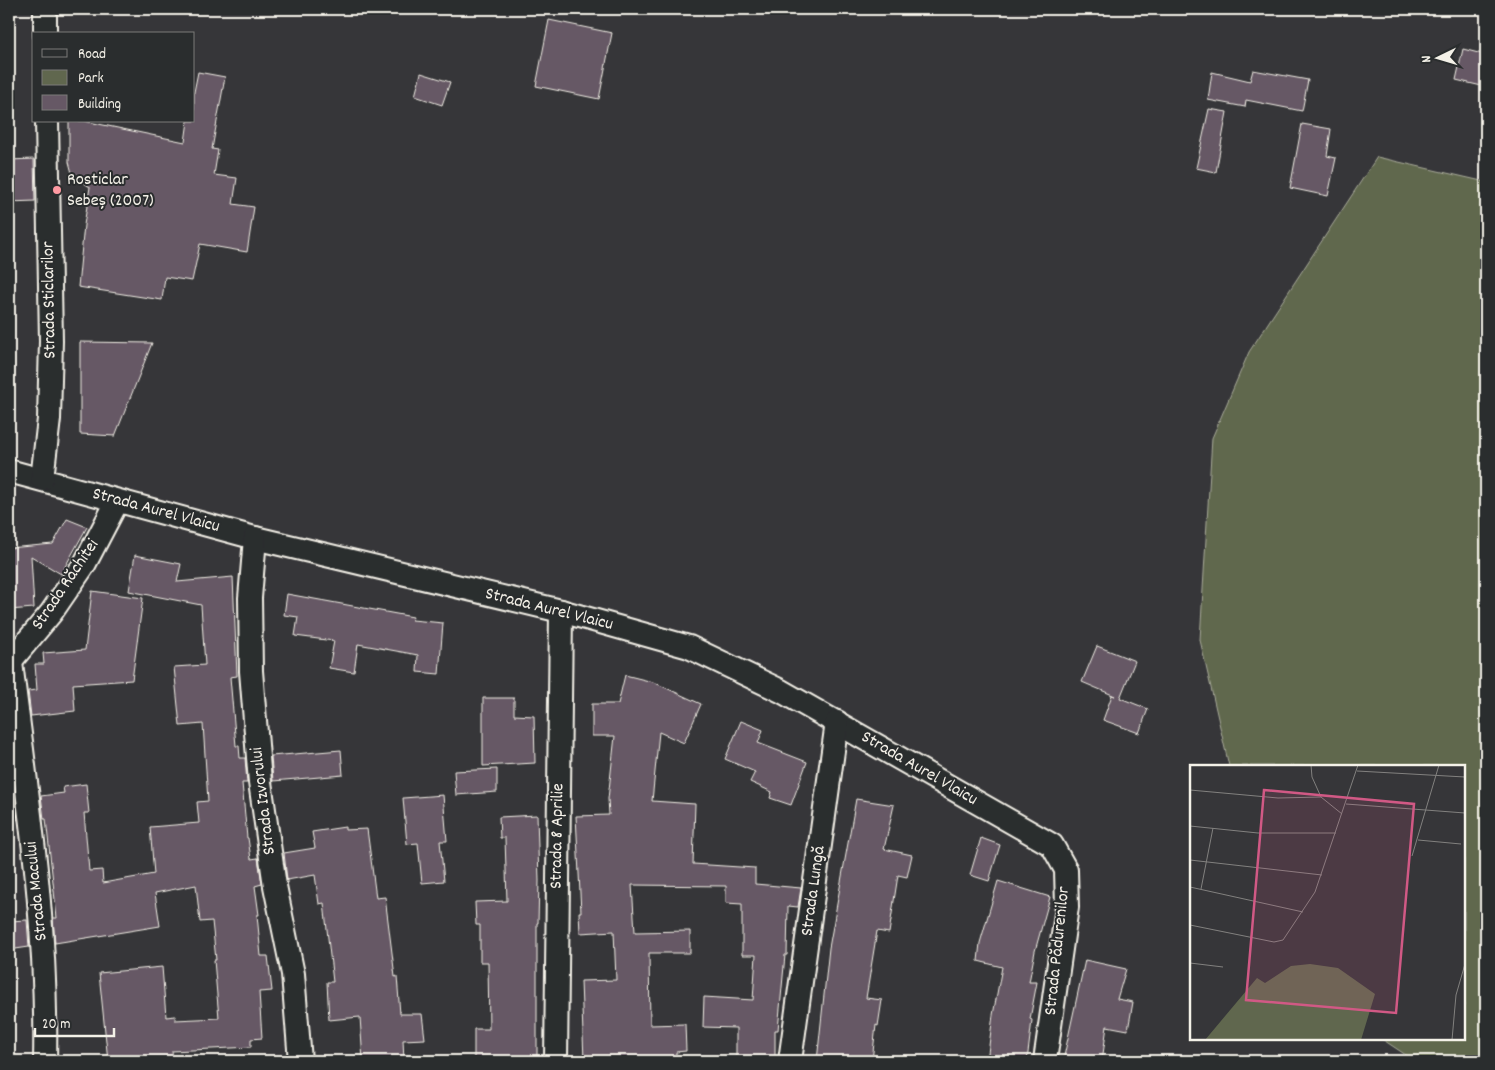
<svg xmlns="http://www.w3.org/2000/svg" width="1495" height="1070" viewBox="0 0 1495 1070" font-family="Dekko,sans-serif">
<rect width="100%" height="100%" fill="#363639"/>
<filter id="ink" filterUnits="userSpaceOnUse"><feTurbulence type="fractalNoise" baseFrequency=".02" numOctaves="2"/><feDisplacementMap in="SourceGraphic" scale="10" xChannelSelector="R" yChannelSelector="G"/><feConvolveMatrix kernelMatrix="1 2 1 2 8 2 1 2 1" color-interpolation-filters="sRGB"/></filter>
<g filter="url(#ink)">
<polygon fill="#60674e" stroke="#aaac9b" points="1377,157 1486,182 1486,1061 1415,1061 1382,1039 1464,1039 1464,766 1229,766 1200,640 1212,438 1249,352"/>
<g fill="#665865" stroke="#f4f1e8">
<polygon points="549,20 612,33 599,99 536,86"/>
<polygon points="1463,49 1486,55 1486,87 1456,80"/>
<polygon points="1253,70 1308,80 1302,111 1246,100 1245,107 1208,100 1212,72 1250,81"/>
<polygon points="198,72 225,77 212,149 218,150 214,175 237,178 233,204 254,207 247,252 200,244 192,281 165,277 162,300 78,287 84,225 90,187 79,180 72,173 69,162 69,121 84,121 185,142 188,121 194,121 194,92"/>
<polygon points="421,73 450,82 442,105 415,96"/>
<polygon points="1209,109 1227,112 1216,172 1196,168"/>
<polygon points="1302,124 1331,129 1327,156 1336,158 1328,196 1290,188"/>
<polygon points="34,159 35,201 9,202 9,160"/>
<polygon points="80,342 152,343 115,436 80,434"/>
<polygon points="67,519 87,527 61,574 31,556 34,608 9,610 9,548 53,544"/>
<polygon points="135,555 181,564 177,582 233,577 237,676 230,677 236,746 239,746 240,758 245,758 247,783 242,783 247,838 248,838 251,859 258,858 262,884 255,886 259,915 257,915 261,956 268,956 272,991 259,992 262,1038 251,1039 251,1047 172,1051 173,1061 108,1061 99,973 162,967 166,1017 175,1016 175,1020 219,1018 214,960 216,960 212,921 200,922 196,885 155,893 160,926 55,943 53,918 57,918 46,819 44,819 41,796 64,793 63,787 86,784 89,813 84,813 89,871 102,870 103,883 154,874 150,827 199,823 197,802 208,801 203,724 180,726 174,667 205,665 201,605 129,591"/>
<polygon points="92,591 143,598 132,680 73,684 75,711 31,716 28,691 37,690 35,664 44,664 43,653 85,650"/>
<polygon points="287,594 413,617 412,620 443,623 439,674 417,672 418,655 358,644 354,672 329,668 334,641 295,636 298,617 284,615"/>
<polygon points="1097,646 1135,661 1120,698 1148,709 1139,733 1103,720 1112,695 1115,696 1082,682"/>
<polygon points="625,675 653,682 701,704 684,743 659,732 652,801 695,804 693,864 755,868 755,884 801,888 798,907 788,906 787,955 785,955 778,1030 775,1030 775,1061 736,1061 736,1028 703,1027 704,997 753,1000 756,955 742,955 742,904 726,903 726,886 632,885 635,932 690,931 690,953 649,953 650,1025 685,1024 686,1051 676,1052 676,1061 584,1061 581,981 616,980 614,931 580,933 579,912 581,912 576,816 609,815 608,799 615,736 592,736 592,704 618,704"/>
<polygon points="483,698 514,698 514,715 534,716 535,763 483,766"/>
<polygon points="741,721 763,730 758,743 807,762 791,805 770,798 772,792 750,782 755,772 725,759"/>
<polygon points="341,750 343,775 273,781 271,756"/>
<polygon points="497,769 497,792 456,795 454,771"/>
<polygon points="443,795 447,841 440,841 444,881 422,883 418,843 407,844 403,798"/>
<polygon points="9,799 15,799 17,820 9,821"/>
<polygon points="856,799 894,805 884,849 912,855 907,877 898,875 889,933 877,931 866,998 882,1000 878,1026 876,1025 872,1061 817,1061 829,948"/>
<polygon points="537,815 539,881 538,923 537,923 537,1061 474,1061 474,1029 489,1029 488,962 480,962 480,925 476,925 475,902 507,901 505,838 500,838 499,817"/>
<polygon points="345,827 345,830 367,829 376,898 385,897 395,977 397,976 400,1014 422,1014 425,1039 403,1040 404,1061 363,1061 360,1017 329,1020 327,982 333,982 324,903 319,904 315,875 287,880 284,853 315,848 312,832"/>
<polygon points="981,838 1000,845 989,881 970,875"/>
<polygon points="998,881 1050,897 1035,951 1029,982 1037,982 1030,1019 1032,1020 1027,1061 987,1061 993,1015 1002,967 978,961 980,943"/>
<polygon points="27,920 29,947 9,950 9,921"/>
<polygon points="1085,960 1126,969 1117,999 1133,1002 1128,1030 1107,1026 1102,1061 1063,1061"/>
</g>
<g fill="none" stroke-linecap="round" stroke-linejoin="round">
<g stroke="#f4f1e8" stroke-width="26">
<g id="minor">
<polyline points="45,9 45,34"/>
<polyline points="9,471 255,538 561,611 689,647 781,691 1052,845 1066,870 1067,907 1045,1061"/>
<polyline points="42,479 49,419 51,341 47,121"/>
<polyline points="255,538 250,598 251,671 260,782 275,886 293,974 300,1061"/>
<path d="M11 662C27 794 48 927 45 1061"/>
<polyline points="9,663 51,613 84,565 117,502"/>
<polyline points="556,1061 561,611"/>
<polyline points="790,1061 837,722"/>
</g>
</g>
<use href="#minor" stroke="#2a2d2e" stroke-width="22"/>
</g>
</g>
<circle fill="#ff9aa2" stroke="#2a2d2e" stroke-width="2" cx="57" cy="190" r="5"/>
<g text-anchor="middle" dominant-baseline="central" stroke-width="4" stroke-linejoin="round" paint-order="stroke">
<g font-size="18" fill="#f4f1e8" stroke="#2a2d2e" text-anchor="start">
<text x="67" y="180">Rosticlar<tspan x="67" dy="21">Sebeș (2007)</tspan></text>
</g>
<g font-size="18" fill="#f4f1e8" stroke="#2a2d2e">
<text transform="translate(50 300) rotate(-91)">Strada Sticlarilor</text>
<text transform="translate(156 511) rotate(15)">Strada Aurel Vlaicu</text>
<text transform="translate(66 585) rotate(-56)">Strada Răchitei</text>
<text transform="translate(549 610) rotate(14)">Strada Aurel Vlaicu</text>
<text transform="translate(919 769) rotate(30)">Strada Aurel Vlaicu</text>
<text transform="translate(264 801) rotate(-97)">Strada Izvorului</text>
<text transform="translate(558 836) rotate(-89)">Strada 8 Aprilie</text>
<text transform="translate(37 891) rotate(-96)">Strada Macului</text>
<text transform="translate(814 891) rotate(-82)">Strada Lungă</text>
<text transform="translate(1058 951) rotate(-84)">Strada Pădurenilor</text>
</g>
</g>
<g transform="translate(1190 765)">
<rect width="275" height="275" fill="#363639"/>
<path d="M120 199 148 203 185 229 171 275H15L67 213 75 218 101 201Z" fill="#60674e"/>
<path fill="none" stroke="#82817f" stroke-width="1" d="M121 0 122 12 131 32 152 49M167 6 275 12M0 25 88 33 131 32M156 39 275 48M0 61 68 68H146M228 75 271 79M222 91 249 0M0 95 132 110M0 122 113 147M11 124 23 63M0 160 84 177 93 175 125 127 168 0M0 198 33 202M262 275 266 230 275 199"/>
<path fill="#d15985" fill-opacity="0.15" stroke="#d15985" stroke-width="2.5" d="M74 25 224 39 206 248 56 235Z"/>
<rect width="275" height="275" fill="none" stroke="#f4f1e8" stroke-width="2.5"/>
</g>
<rect width="1495" height="1070" fill="none" stroke="#2a2d2e" stroke-width="30"/>
<rect x="15" y="15" width="1465" height="1040" fill="none" stroke="#f4f1e8" stroke-width="2" filter="url(#ink)"/>
<rect x="32" y="32" width="162" height="90" fill="#2a2d2e" stroke="#7b7b78"/>
<rect x="42" y="49" width="25" height="8" fill="#2a2d2e" stroke="#7b7b78"/>
<text x="78" y="58" font-size="15" fill="#f4f1e8">Road</text>
<rect x="42" y="70" width="25" height="15" fill="#60674e" stroke="#7b7b78"/>
<text x="78" y="82" font-size="15" fill="#f4f1e8">Park</text>
<rect x="42" y="95" width="25" height="15" fill="#665865" stroke="#7b7b78"/>
<text x="78" y="108" font-size="15" fill="#f4f1e8">Building</text>
<g transform="translate(1438 58) rotate(265)" stroke="#2a2d2e" stroke-width="4" paint-order="stroke">
<path d="M0-4L9 19L0 12L-9 19Z" fill="#f4f1e8"/>
<text y="-8" font-size="14" font-weight="bold" text-anchor="middle" fill="#f4f1e8">N</text>
</g>
<path d="M35 1028v8h79v-8" fill="none" stroke="#f4f1e8" stroke-width="2.5"/>
<text x="42" y="1028" font-size="15" fill="#f4f1e8" stroke="#2a2d2e" stroke-width="4" paint-order="stroke">20 m</text>
</svg>
